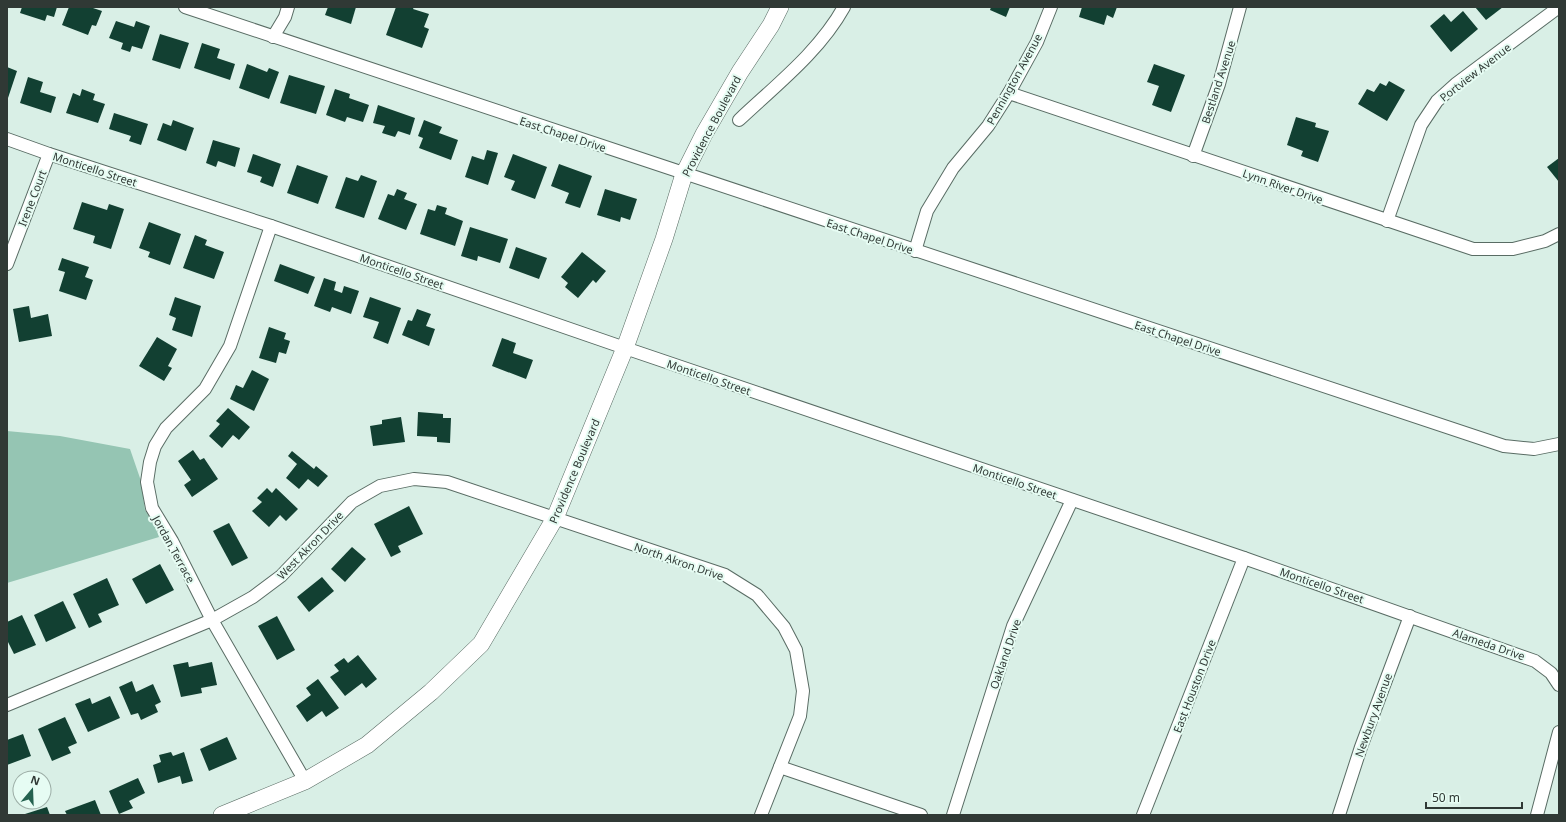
<svg xmlns="http://www.w3.org/2000/svg" width="1566" height="822" viewBox="0 0 1566 822" font-family="'Noto Sans',sans-serif">
<rect width="100%" height="100%" fill="#d9efe6"/>
<polygon fill="#95c5b3" points="7,431 60,436 130,449 141,481 145,510 156,529 159,537 7,583"/>
<g fill="#124032">
<polygon points="22,7 57,7 54,17 47,15 45,21 20,13"/>
<polygon points="69,7 90,7 102,11 96,26 92,25 88,35 62,25"/>
<polygon points="328,7 356,7 351,24 325,15"/>
<polygon points="396,7 414,7 413,9 429,14 424,27 429,29 422,48 386,35"/>
<polygon points="991,7 1010,7 1006,17 990,10"/>
<polygon points="1082,7 1117,7 1113,18 1107,15 1104,25 1079,17"/>
<polygon points="1475,7 1503,7 1486,20"/>
<polygon points="1463,11 1478,29 1451,52 1430,26 1444,14 1451,22"/>
<polygon points="116,21 134,27 136,21 150,26 142,49 132,46 130,52 121,49 123,43 109,38"/>
<polygon points="160,34 189,43 180,69 152,60"/>
<polygon points="202,43 220,49 217,58 235,64 230,80 194,68"/>
<polygon points="247,64 267,72 269,68 279,72 269,99 239,88"/>
<polygon points="1154,64 1185,75 1171,112 1152,105 1159,86 1147,82"/>
<polygon points="7,67 17,71 7,101"/>
<polygon points="289,75 325,86 316,114 280,103"/>
<polygon points="28,77 43,82 40,92 56,97 51,113 20,103"/>
<polygon points="1389,81 1405,90 1387,121 1358,104 1367,89 1374,92 1380,83 1386,86"/>
<polygon points="82,89 95,94 93,100 105,104 98,123 66,113 73,93 80,96"/>
<polygon points="335,89 350,94 349,98 369,105 363,122 347,117 345,122 326,115"/>
<polygon points="378,105 415,118 410,135 398,131 395,137 382,133 385,126 373,123"/>
<polygon points="114,113 148,124 141,145 129,141 131,136 109,129"/>
<polygon points="1296,117 1316,123 1315,127 1329,131 1318,162 1301,156 1303,151 1287,145"/>
<polygon points="173,120 194,128 186,151 157,140 163,123 171,126"/>
<polygon points="424,120 442,127 439,133 458,140 451,160 419,148 423,138 418,136"/>
<polygon points="213,140 240,148 235,167 218,161 216,167 206,163"/>
<polygon points="487,150 498,153 488,185 465,177 472,156 484,160"/>
<polygon points="253,154 281,164 273,187 260,182 262,177 247,172"/>
<polygon points="513,154 547,167 535,199 511,190 515,181 504,177"/>
<polygon points="1559,158 1559,182 1547,167"/>
<polygon points="559,164 592,176 580,208 565,203 569,193 551,186"/>
<polygon points="297,165 328,176 318,204 287,193"/>
<polygon points="361,175 377,181 364,218 335,208 346,177 358,181"/>
<polygon points="397,189 407,193 404,199 417,204 406,230 378,219 388,194 394,196"/>
<polygon points="605,189 637,199 630,220 621,217 620,222 597,215"/>
<polygon points="82,202 107,210 109,204 124,209 111,249 93,243 95,236 73,229"/>
<polygon points="437,205 447,208 445,214 463,221 455,246 420,234 428,209 435,211"/>
<polygon points="149,222 181,234 170,265 148,257 150,252 139,248"/>
<polygon points="470,227 508,239 500,263 478,256 477,261 461,256"/>
<polygon points="195,235 207,240 205,245 224,252 214,279 183,268"/>
<polygon points="516,247 547,258 539,279 509,268"/>
<polygon points="582,252 606,271 596,283 593,280 578,298 565,287 568,283 561,277"/>
<polygon points="62,258 89,267 85,277 93,280 86,300 59,291 65,272 58,270"/>
<polygon points="280,264 315,277 308,294 274,281"/>
<polygon points="324,278 336,282 334,290 342,293 344,286 359,291 351,314 332,307 330,312 314,306"/>
<polygon points="175,297 201,306 192,337 172,330 176,318 169,315"/>
<polygon points="370,297 401,308 388,344 373,338 379,322 363,317"/>
<polygon points="29,306 31,318 48,314 52,336 19,342 13,309"/>
<polygon points="417,309 431,314 426,326 435,329 429,346 402,335 408,320 412,321"/>
<polygon points="269,327 286,333 284,339 290,341 286,354 279,352 276,363 259,358"/>
<polygon points="157,337 177,349 168,366 172,368 164,381 139,366"/>
<polygon points="502,338 516,343 513,353 533,360 526,379 492,366"/>
<polygon points="252,370 269,379 254,411 230,399 236,385 243,388"/>
<polygon points="228,408 250,427 239,440 233,435 222,448 209,436 220,424 216,421"/>
<polygon points="418,412 443,414 443,418 451,418 450,443 437,442 437,437 417,436"/>
<polygon points="401,417 405,442 373,446 370,426 382,424 382,420"/>
<polygon points="193,450 200,460 204,458 218,479 192,497 184,485 191,480 178,461"/>
<polygon points="292,451 314,469 316,466 328,476 318,487 308,479 299,489 286,478 297,464 288,456"/>
<polygon points="267,488 272,493 276,488 298,509 286,521 280,515 269,527 252,511 262,502 257,498"/>
<polygon points="409,506 423,534 398,546 401,552 391,557 374,524"/>
<polygon points="229,523 248,558 232,566 213,531"/>
<polygon points="352,547 366,559 345,582 331,569"/>
<polygon points="160,564 174,590 146,604 132,579"/>
<polygon points="322,577 334,591 309,612 297,597"/>
<polygon points="107,578 119,605 98,614 102,622 89,628 73,594"/>
<polygon points="63,601 76,628 46,642 34,615"/>
<polygon points="22,615 36,645 14,654 7,640 7,622"/>
<polygon points="277,616 295,650 277,660 258,626"/>
<polygon points="358,655 377,679 366,688 362,683 345,696 330,677 339,671 334,665 344,658 348,663"/>
<polygon points="188,662 189,667 212,662 217,685 201,688 202,693 181,697 173,665"/>
<polygon points="318,679 339,708 326,717 322,711 307,722 296,706 311,695 306,688"/>
<polygon points="132,681 136,692 153,684 161,702 155,705 158,712 141,720 138,713 131,715 119,687"/>
<polygon points="110,696 120,718 88,732 75,704 90,698 92,704"/>
<polygon points="65,717 77,743 68,747 71,753 52,761 38,729"/>
<polygon points="23,734 31,756 7,765 7,740"/>
<polygon points="227,737 237,759 209,771 200,749"/>
<polygon points="171,752 173,756 184,752 193,781 182,784 180,776 158,783 153,765 161,762 159,755"/>
<polygon points="138,778 145,793 129,801 133,808 119,814 109,791"/>
<polygon points="95,800 101,815 67,815 65,811"/>
<polygon points="47,807 50,815 25,815 25,814"/>
</g>
<g fill="none" stroke-linecap="round" stroke-linejoin="round">
<g stroke="#596c64" stroke-width="14">
<g id="street">
<polyline points="185,7 1504,446 1534,449 1559,444"/>
<polyline points="273,37 285,17 288,7"/>
<polyline points="1009,93 1473,249 1513,249 1545,241 1559,234"/>
<path d="M739 120C776 85 819 52 844 7"/>
<polyline points="7,139 49,154 271,226 625,348 1244,558 1535,661 1551,673 1559,685"/>
<polyline points="1193,156 1219,84 1240,7"/>
<polyline points="1387,221 1421,125 1437,101 1457,83 1559,7"/>
<polyline points="271,226 230,346 205,389 166,428 155,446 150,462 147,482 152,508 172,541 212,620 305,781"/>
<polyline points="915,251 927,211 953,168 988,126 1009,93 1037,42 1051,7"/>
<polyline points="7,264 49,154"/>
<polyline points="7,705 212,620 253,597 281,576 352,502 380,486 414,479 447,482 725,575 757,595 784,627 796,650 803,691 800,716 761,815"/>
<polyline points="780,767 921,815"/>
<polyline points="953,815 1013,626 1072,500"/>
<polyline points="1143,815 1244,558"/>
<polyline points="1339,815 1361,747 1410,616"/>
<polyline points="1537,815 1559,732"/>
</g>
</g>
<g stroke="#596c64" stroke-width="18">
<polyline id="secondary" points="222,815 305,781 367,745 431,692 481,644 555,518 625,348 664,239 684,174 704,134 740,72 771,25 780,7"/>
</g>
<use href="#street" stroke="#fff" stroke-width="12"/>
<use href="#secondary" stroke="#fff" stroke-width="17"/>
</g>
<g text-anchor="middle" dominant-baseline="central" stroke-width="4" stroke-linejoin="round" paint-order="stroke">
<g font-size="11" fill="#303935" stroke="#e6fcf3">
<text transform="translate(1475 72) rotate(-38)">Portview Avenue</text>
<text transform="translate(1014 79) rotate(-61)">Pennington Avenue</text>
<text transform="translate(1218 82) rotate(-72)">Bestland Avenue</text>
<text transform="translate(711 126) rotate(-62)">Providence Boulevard</text>
<text transform="translate(563 134) rotate(18)">East Chapel Drive</text>
<text transform="translate(95 169) rotate(18)">Monticello Street</text>
<text transform="translate(1283 186) rotate(19)">Lynn River Drive</text>
<text transform="translate(32 198) rotate(-69)">Irene Court</text>
<text transform="translate(870 236) rotate(18)">East Chapel Drive</text>
<text transform="translate(402 271) rotate(19)">Monticello Street</text>
<text transform="translate(1178 338) rotate(18)">East Chapel Drive</text>
<text transform="translate(709 377) rotate(19)">Monticello Street</text>
<text transform="translate(574 471) rotate(-67)">Providence Boulevard</text>
<text transform="translate(1015 481) rotate(19)">Monticello Street</text>
<text transform="translate(310 545) rotate(-46)">West Akron Drive</text>
<text transform="translate(174 549) rotate(61)">Jordan Terrace</text>
<text transform="translate(679 561) rotate(19)">North Akron Drive</text>
<text transform="translate(1322 585) rotate(19)">Monticello Street</text>
<text transform="translate(1489 644) rotate(19)">Alameda Drive</text>
<text transform="translate(1005 654) rotate(-71)">Oakland Drive</text>
<text transform="translate(1194 686) rotate(-69)">East Houston Drive</text>
<text transform="translate(1373 715) rotate(-70)">Newbury Avenue</text>
</g>
</g>
<rect width="1566" height="822" fill="none" stroke="#303935" stroke-width="16"/>
<g transform="translate(32 790) rotate(19)"><circle r="19" fill="#e6fcf3" stroke="#9daea7"/>
<path d="M0-3L7 15L0 10L-7 15Z" fill="#24624f"/>
<text y="-6" font-size="11" font-weight="bold" text-anchor="middle" fill="#303935">N</text>
</g>
<path d="M1426 802v6h96v-6" fill="none" stroke="#303935" stroke-width="2"/>
<text x="1432" y="802" font-size="12" fill="#303935" stroke="#e6fcf3" stroke-width="3" paint-order="stroke">50 m</text>
</svg>
